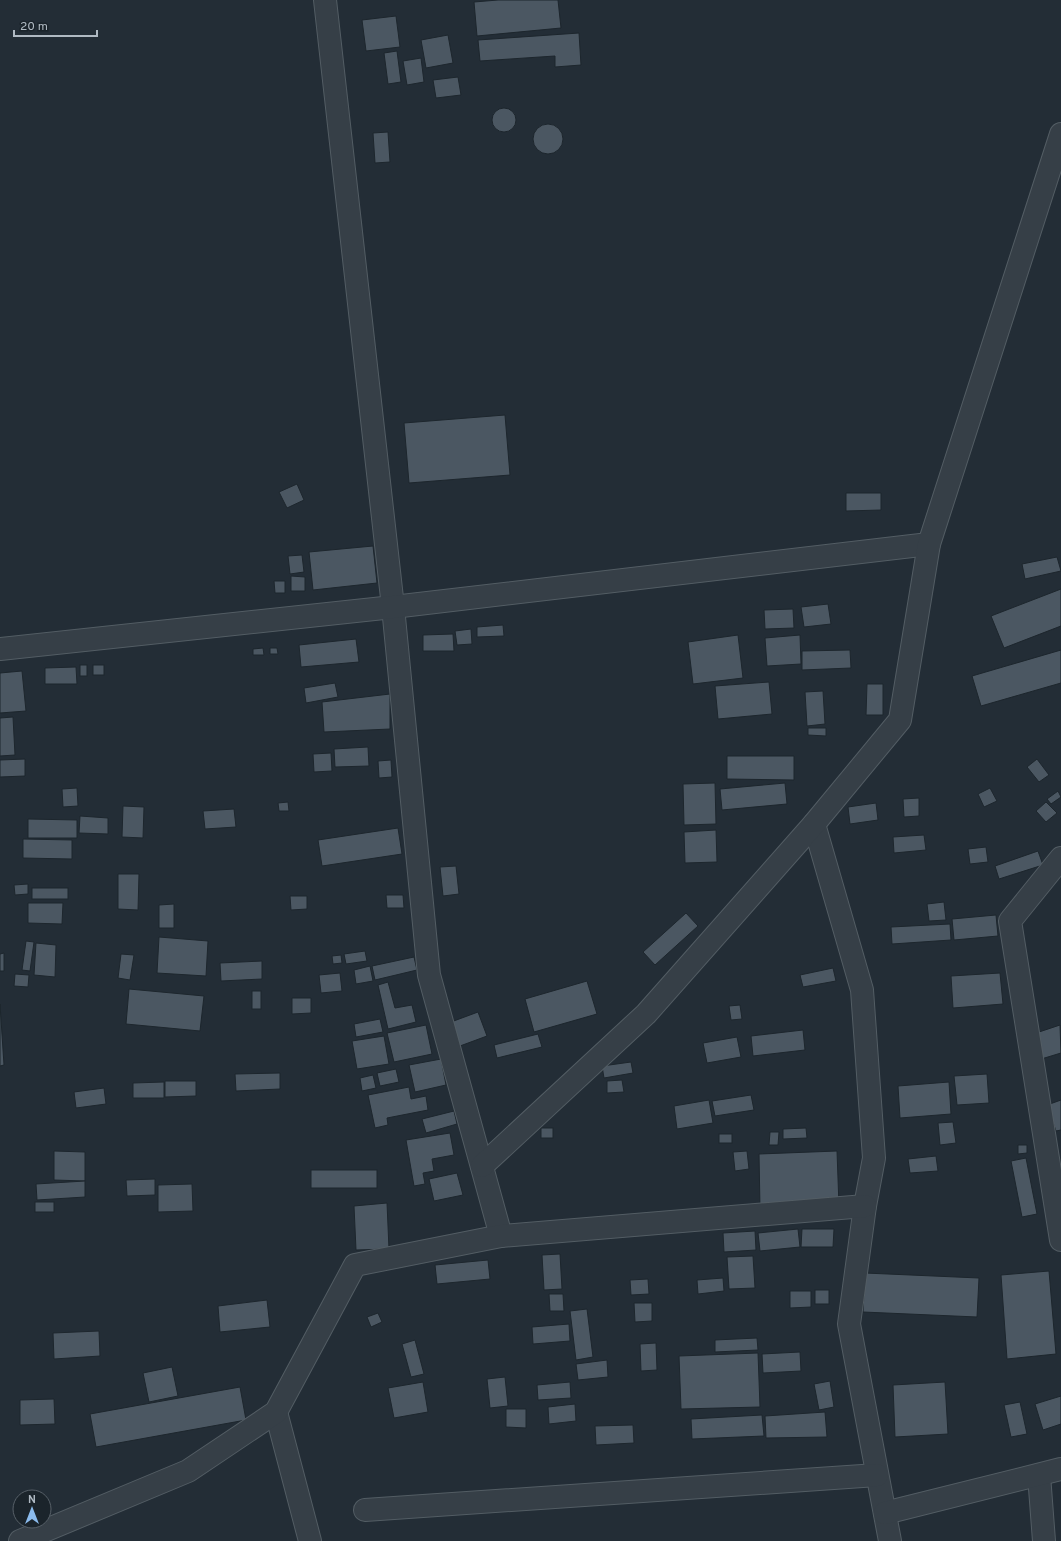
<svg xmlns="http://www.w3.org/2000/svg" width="1061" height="1541" viewBox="0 0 1061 1541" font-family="Overpass,sans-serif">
<rect width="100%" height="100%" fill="#232d36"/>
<g fill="#4b5762" stroke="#1d262d">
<polygon points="498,0 558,0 561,28 477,36 474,2"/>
<polygon points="396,16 400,47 366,51 362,20"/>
<polygon points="579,33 581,65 555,67 555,56 480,61 478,40"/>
<polygon points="448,35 453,63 426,68 421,40"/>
<polygon points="397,51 401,82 388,84 384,53"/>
<polygon points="421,58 424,82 407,85 403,61"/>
<polygon points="458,77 461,95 436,98 433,80"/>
<circle cx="504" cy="120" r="12"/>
<circle cx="548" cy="139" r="15"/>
<polygon points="388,132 390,162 375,163 373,133"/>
<polygon points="505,415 510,475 409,483 404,423"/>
<polygon points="297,484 304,500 287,508 279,492"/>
<polygon points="846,493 881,493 881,510 846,511"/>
<polygon points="373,546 377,583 313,590 309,552"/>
<polygon points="302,555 304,572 290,574 288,556"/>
<polygon points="1057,557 1061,571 1025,579 1022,564"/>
<polygon points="291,576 305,577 305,591 291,591"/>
<polygon points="274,581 285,581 285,593 275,593"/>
<polygon points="1061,589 1061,626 1004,648 991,616"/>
<polygon points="828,604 831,624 804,627 801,607"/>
<polygon points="793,609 794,628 765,629 764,610"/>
<polygon points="503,625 504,636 477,637 477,627"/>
<polygon points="471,629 472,644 457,645 455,631"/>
<polygon points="453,634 454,651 423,651 423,635"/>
<polygon points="738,635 743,678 693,684 688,642"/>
<polygon points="800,635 801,664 767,666 765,638"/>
<polygon points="356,639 359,662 301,667 299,645"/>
<polygon points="263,648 264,655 253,655 253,649"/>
<polygon points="270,648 277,648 278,654 270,654"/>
<polygon points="850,650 851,668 802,670 802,651"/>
<polygon points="1061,650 1061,683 981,706 972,676"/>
<rect x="80" y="665" width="7" height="11"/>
<rect x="93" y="665" width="11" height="10"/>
<polygon points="76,667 77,684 45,684 45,668"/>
<polygon points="22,671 26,711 0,713 0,673"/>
<polygon points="769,682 772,714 718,719 715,686"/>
<polygon points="335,683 338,697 306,703 304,688"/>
<polygon points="867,684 883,684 883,715 866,715"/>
<polygon points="823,691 825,724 807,726 805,692"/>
<polygon points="390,694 390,729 324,732 322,702"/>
<polygon points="13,717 15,755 0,756 0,718"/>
<polygon points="808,728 826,728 826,736 808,735"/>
<polygon points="368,747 369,766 335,767 334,749"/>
<polygon points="331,753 332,771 314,772 313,754"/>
<polygon points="727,756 794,756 794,780 727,779"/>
<polygon points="25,759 25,776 0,777 0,760"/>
<polygon points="1037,759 1049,775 1039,782 1027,767"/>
<polygon points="391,760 392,777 379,778 378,761"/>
<polygon points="715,783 716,824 684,825 683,784"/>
<polygon points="785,783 787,804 722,810 720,789"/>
<polygon points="77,788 78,806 63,807 62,789"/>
<polygon points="990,788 997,801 984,807 978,794"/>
<polygon points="1058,791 1061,797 1051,804 1047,799"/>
<polygon points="919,798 919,816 904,817 903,799"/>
<polygon points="288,802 289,811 279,811 278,803"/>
<polygon points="1046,802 1057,813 1046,822 1036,811"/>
<polygon points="876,803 878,820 850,824 848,807"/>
<polygon points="123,806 144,807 143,838 122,837"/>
<polygon points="234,809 236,827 205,829 203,811"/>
<polygon points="80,816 108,818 108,834 79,833"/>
<polygon points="28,819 77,820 77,838 28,838"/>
<polygon points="398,828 402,854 322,866 318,840"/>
<polygon points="716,830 717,862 685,863 684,832"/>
<polygon points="924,835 926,850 894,853 893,837"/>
<polygon points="23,839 72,840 72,859 23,858"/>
<polygon points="986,847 988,862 970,864 968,849"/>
<polygon points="1038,851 1043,865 999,879 995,866"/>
<polygon points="456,866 459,894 443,896 440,867"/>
<polygon points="118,874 139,874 138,910 118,909"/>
<polygon points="28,884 28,894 15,895 14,885"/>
<rect x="32" y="888" width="36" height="11"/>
<polygon points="386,895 403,895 404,908 387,908"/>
<polygon points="290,896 307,896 307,909 291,910"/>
<polygon points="944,902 946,920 929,921 927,904"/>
<polygon points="28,903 63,903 62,924 28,923"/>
<polygon points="174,904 174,928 159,928 159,905"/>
<polygon points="686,913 698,926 655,965 643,952"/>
<polygon points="996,915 998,936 954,940 952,919"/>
<polygon points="950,924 951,940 892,944 891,927"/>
<polygon points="159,937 208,941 206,976 157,973"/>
<polygon points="26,941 34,942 30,971 22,970"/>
<polygon points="36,943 56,945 55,977 34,975"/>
<polygon points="365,951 367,961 346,964 344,954"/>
<polygon points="4,953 4,971 0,971 0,954"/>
<polygon points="121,954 134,955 130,980 118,978"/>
<polygon points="341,955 342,963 333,964 332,956"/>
<polygon points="414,957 417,970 375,980 372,966"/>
<polygon points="262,961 262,979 221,981 220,963"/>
<polygon points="370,966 373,981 356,984 354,970"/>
<polygon points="833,968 836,981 803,987 800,975"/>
<polygon points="340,973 342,991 321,993 319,975"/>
<polygon points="1000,973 1003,1004 953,1008 951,976"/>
<polygon points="15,974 29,975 28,987 14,986"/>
<polygon points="587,981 597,1014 534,1032 525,999"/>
<polygon points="388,982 395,1008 412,1005 416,1022 388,1029 378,985"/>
<polygon points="129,989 204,996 200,1031 126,1024"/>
<rect x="252" y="991" width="9" height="18"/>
<polygon points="292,998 311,998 311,1013 292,1014"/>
<polygon points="0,1004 4,1065 0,1066"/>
<polygon points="740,1005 742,1019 731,1020 729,1006"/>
<polygon points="478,1012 487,1036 460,1046 451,1022"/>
<polygon points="380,1019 383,1032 356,1037 354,1024"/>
<polygon points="426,1025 432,1054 394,1062 387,1033"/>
<polygon points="1060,1025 1061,1053 1038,1060 1030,1035"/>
<polygon points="803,1030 805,1050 753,1056 751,1036"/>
<polygon points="538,1034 542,1047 497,1058 494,1045"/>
<polygon points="384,1036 389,1064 357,1069 352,1041"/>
<polygon points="737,1037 741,1057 707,1063 703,1043"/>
<polygon points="441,1059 446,1085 415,1092 409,1065"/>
<polygon points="631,1062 633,1073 604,1078 602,1066"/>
<polygon points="396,1069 399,1082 380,1086 377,1073"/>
<polygon points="280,1073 280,1089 236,1091 235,1074"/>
<polygon points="987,1074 989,1103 957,1105 954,1076"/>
<polygon points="373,1075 376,1088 362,1091 360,1078"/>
<polygon points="622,1080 624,1092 607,1093 607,1081"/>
<polygon points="165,1081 196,1081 196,1096 165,1097"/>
<polygon points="164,1082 164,1098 133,1098 133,1083"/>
<polygon points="949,1082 951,1114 900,1118 898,1086"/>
<polygon points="409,1087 411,1099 426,1096 428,1110 387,1118 388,1125 375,1128 368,1095"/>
<polygon points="104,1088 106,1104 76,1108 74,1092"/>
<polygon points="751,1095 754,1110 715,1116 712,1101"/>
<polygon points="709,1100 713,1123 677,1129 674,1106"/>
<polygon points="1061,1100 1061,1130 1056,1131 1047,1105"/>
<polygon points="454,1111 457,1124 426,1133 422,1119"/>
<polygon points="953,1122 956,1143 940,1145 938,1123"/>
<rect x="541" y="1128" width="12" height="10"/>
<polygon points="806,1128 807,1138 783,1139 783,1129"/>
<polygon points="770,1132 779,1132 778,1145 769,1145"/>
<polygon points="450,1133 454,1155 432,1159 434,1171 423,1173 425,1184 414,1186 406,1140"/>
<rect x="719" y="1134" width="13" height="9"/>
<polygon points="1018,1145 1027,1145 1027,1153 1018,1154"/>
<polygon points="54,1151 85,1152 85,1181 54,1180"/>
<polygon points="747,1151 749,1169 735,1171 733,1152"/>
<polygon points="837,1151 839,1206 760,1209 759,1154"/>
<polygon points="936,1156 938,1171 910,1173 908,1159"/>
<polygon points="1026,1158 1037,1214 1022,1217 1011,1161"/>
<rect x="311" y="1170" width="66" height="18"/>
<polygon points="457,1173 463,1195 434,1201 429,1179"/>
<polygon points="155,1179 155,1195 127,1196 126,1180"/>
<polygon points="85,1181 85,1197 37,1200 36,1184"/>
<polygon points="192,1184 193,1211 158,1212 158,1185"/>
<rect x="35" y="1202" width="19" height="10"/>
<polygon points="387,1203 389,1249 356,1250 354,1206"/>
<polygon points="798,1229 800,1247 760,1251 758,1233"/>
<polygon points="802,1229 834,1229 833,1247 801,1247"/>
<polygon points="755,1231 756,1250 724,1252 723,1233"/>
<polygon points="560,1254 562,1289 544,1290 542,1255"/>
<polygon points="753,1256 755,1288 729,1289 727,1257"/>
<polygon points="488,1260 490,1279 437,1284 435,1265"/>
<polygon points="1049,1271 1056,1354 1007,1359 1001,1275"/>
<polygon points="865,1273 979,1278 977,1317 863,1312"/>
<polygon points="723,1278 724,1291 698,1294 697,1280"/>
<polygon points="648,1279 649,1294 631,1295 630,1280"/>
<rect x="815" y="1290" width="14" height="14"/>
<polygon points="790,1291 811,1291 811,1307 790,1308"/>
<polygon points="549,1294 563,1294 564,1311 550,1311"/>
<polygon points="267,1300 270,1327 220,1332 218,1306"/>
<polygon points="634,1303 652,1303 652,1321 635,1322"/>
<polygon points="587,1309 593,1357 576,1360 570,1311"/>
<polygon points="378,1313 382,1322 371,1327 367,1317"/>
<polygon points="569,1324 570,1341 533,1344 532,1327"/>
<polygon points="99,1331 100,1356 54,1359 53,1333"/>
<polygon points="757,1338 758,1350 715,1352 715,1340"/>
<polygon points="415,1340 424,1374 411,1377 402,1344"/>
<polygon points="656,1343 657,1370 641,1371 640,1344"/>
<polygon points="800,1352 801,1371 763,1373 762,1354"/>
<polygon points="758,1353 760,1407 681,1409 679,1356"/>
<polygon points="607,1360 608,1377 578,1380 576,1364"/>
<polygon points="172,1367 178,1396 149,1402 143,1373"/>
<polygon points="505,1377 508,1406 490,1408 487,1379"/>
<polygon points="830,1381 834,1407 819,1410 814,1384"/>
<polygon points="423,1382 428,1412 394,1418 388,1388"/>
<polygon points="570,1382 571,1398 538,1400 537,1385"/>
<polygon points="945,1382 948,1434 895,1437 893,1385"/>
<polygon points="240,1387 246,1420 96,1447 90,1414"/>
<polygon points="1061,1396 1061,1424 1043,1430 1035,1404"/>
<polygon points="54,1399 55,1424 20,1425 20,1400"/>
<polygon points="1020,1402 1027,1434 1011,1437 1004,1405"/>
<polygon points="575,1404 576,1421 549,1424 548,1407"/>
<polygon points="506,1409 526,1409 526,1428 506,1427"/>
<polygon points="825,1412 827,1437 766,1438 765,1416"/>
<polygon points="762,1415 764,1436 692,1439 691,1419"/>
<polygon points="633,1425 634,1443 596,1445 595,1426"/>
</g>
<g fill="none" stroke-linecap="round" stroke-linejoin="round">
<g stroke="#535d64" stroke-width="24">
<g id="street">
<polyline points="325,0 393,607 429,975 501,1236"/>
<polyline points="0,649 393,607 929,544"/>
<polyline points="814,824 862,990 874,1158 865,1206 849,1324 890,1541"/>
<polyline points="1061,858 1010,921 1061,1240"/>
<polyline points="482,1166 646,1014 814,824 900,720 929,544 1061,134"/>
<polyline points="276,1412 310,1541"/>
<polyline points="1039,1475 1044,1541"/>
<polyline points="365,1510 877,1475"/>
<polyline points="885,1513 1061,1469"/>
<polyline points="20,1541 188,1471 276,1412 355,1265 501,1236 865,1206"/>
</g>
</g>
<use href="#street" stroke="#363f47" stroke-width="22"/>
</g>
<g transform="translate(32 1509)"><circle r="19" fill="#1b242b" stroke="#576068"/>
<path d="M0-3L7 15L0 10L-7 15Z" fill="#8bbbed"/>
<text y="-6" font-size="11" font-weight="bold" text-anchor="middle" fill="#b0bac3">N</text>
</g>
<path d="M14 30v6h83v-6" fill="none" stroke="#b0bac3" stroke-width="2"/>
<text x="20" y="30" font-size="12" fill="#b0bac3" stroke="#1b242b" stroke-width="3" paint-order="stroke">20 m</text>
</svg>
